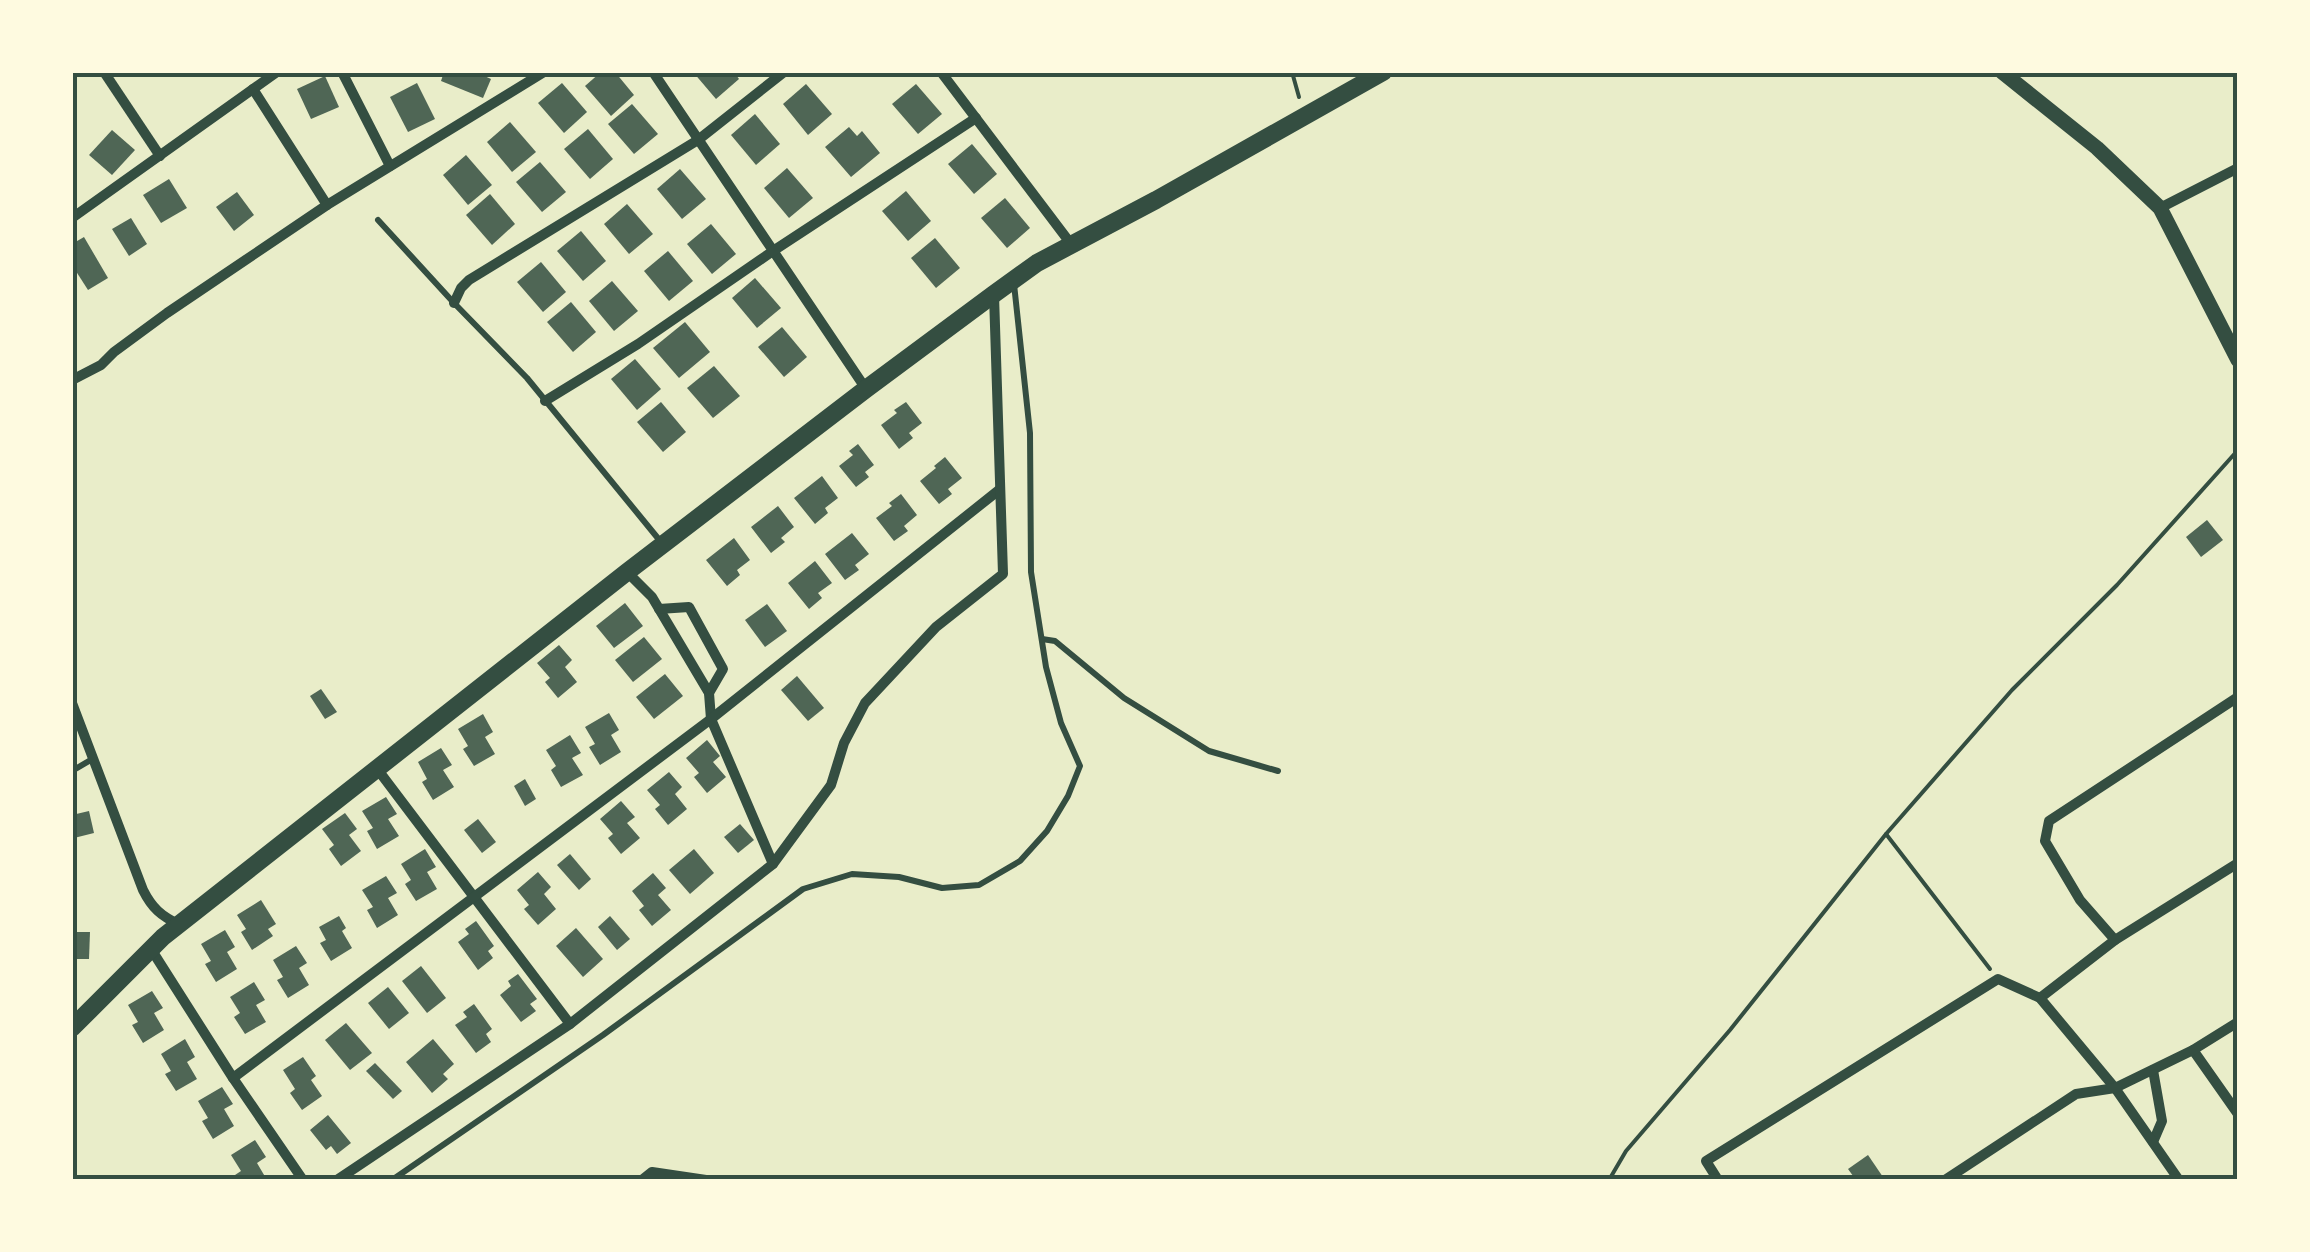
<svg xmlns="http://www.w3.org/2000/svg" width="2310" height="1252" viewBox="0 0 2310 1252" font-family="'Asap Condensed',sans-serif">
<rect width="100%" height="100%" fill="#e9edc9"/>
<g fill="#4f6655">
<polygon points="444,72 476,72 491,79 483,98 441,81"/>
<polygon points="601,72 615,72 634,95 611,116 585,86"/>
<polygon points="693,72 734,72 739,79 716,99"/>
<polygon points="325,76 339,107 311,119 297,89"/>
<polygon points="417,83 435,119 408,132 390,97"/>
<polygon points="562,83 587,112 564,133 538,103"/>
<polygon points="806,84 832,114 808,135 783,104"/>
<polygon points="916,84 942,114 918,134 892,104"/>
<polygon points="632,104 658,134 634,154 608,124"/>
<polygon points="755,114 780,144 756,165 731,135"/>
<polygon points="510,122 536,152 512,172 487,142"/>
<polygon points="849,127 857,136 862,131 880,153 851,177 825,147"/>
<polygon points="588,129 613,159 590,179 564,149"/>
<polygon points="112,130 135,150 112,175 89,155"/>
<polygon points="972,144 997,174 974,194 948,164"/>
<polygon points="466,155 492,185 468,205 443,175"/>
<polygon points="540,162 566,192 542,212 516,182"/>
<polygon points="787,168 813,198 789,218 764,188"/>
<polygon points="680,169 706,199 682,219 657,189"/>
<polygon points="169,179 187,208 161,223 143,195"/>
<polygon points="906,191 931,221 908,241 882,211"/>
<polygon points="237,192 254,215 234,231 216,207"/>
<polygon points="490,194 515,224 492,245 466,215"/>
<polygon points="1005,198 1030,228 1007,248 981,218"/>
<polygon points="627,204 653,234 629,254 604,224"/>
<polygon points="131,218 147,244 129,256 112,229"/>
<polygon points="711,224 736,254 712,274 687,244"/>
<polygon points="581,231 606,261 583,281 557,251"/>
<polygon points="84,237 108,278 88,290 72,265 72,244"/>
<polygon points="935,238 960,268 936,288 911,258"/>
<polygon points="668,251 693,281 669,301 644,271"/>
<polygon points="541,262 566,292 543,312 517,282"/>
<polygon points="755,278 781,308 757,328 732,298"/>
<polygon points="612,281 638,311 614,331 589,301"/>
<polygon points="571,302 596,332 573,352 547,322"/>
<polygon points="685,322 710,352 679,378 653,348"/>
<polygon points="782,327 807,357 784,377 758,347"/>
<polygon points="635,359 661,389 637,410 611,379"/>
<polygon points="714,366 740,396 713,418 687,388"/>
<polygon points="661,402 686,432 663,452 637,422"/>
<polygon points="906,402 922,423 909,433 913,438 899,449 881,425 897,413 894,410"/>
<polygon points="858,444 874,465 865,472 869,477 856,487 839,466 853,455 849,451"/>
<polygon points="945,457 962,478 948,489 952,494 939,504 920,481 936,468 934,466"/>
<polygon points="822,476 838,498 825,508 828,513 815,524 794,498"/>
<polygon points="901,494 917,515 904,526 908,531 894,541 876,518 892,506 889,503"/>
<polygon points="778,506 794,527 781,538 785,542 771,553 751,527"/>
<polygon points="2207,520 2223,540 2201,557 2186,537"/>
<polygon points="852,533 869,554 855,565 859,570 845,580 825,554"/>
<polygon points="734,538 750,560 737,570 740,575 727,586 706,560"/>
<polygon points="815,561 832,583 818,593 822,598 809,609 788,583"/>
<polygon points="625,603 643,626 614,648 596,626"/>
<polygon points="767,604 787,631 765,647 745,620"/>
<polygon points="644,637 662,659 633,682 615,660"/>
<polygon points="559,645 572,660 565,667 577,682 558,698 545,682 550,678 537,663"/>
<polygon points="665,674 683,696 654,719 636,697"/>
<polygon points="797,676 824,708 808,721 781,690"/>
<polygon points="321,689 337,712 325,719 310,696"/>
<polygon points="609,713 619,730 611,735 621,752 600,765 589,747 595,744 585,727"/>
<polygon points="483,714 493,732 485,737 495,754 474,766 463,749 468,746 458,729"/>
<polygon points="570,735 581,753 572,758 583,775 561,787 551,770 556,766 546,750"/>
<polygon points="707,740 720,756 713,762 726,777 707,793 694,777 699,773 686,758"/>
<polygon points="441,748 452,765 443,770 454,787 433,800 422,782 427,779 418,762"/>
<polygon points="669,772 682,787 675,794 687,809 668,825 655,809 660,805 647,790"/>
<polygon points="525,779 536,799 525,806 514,786"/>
<polygon points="386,797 397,814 388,819 399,836 377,849 367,831 373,828 362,811"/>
<polygon points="621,801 635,817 627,823 640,838 621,854 608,838 613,834 600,819"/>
<polygon points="89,811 94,833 74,838 72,815"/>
<polygon points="345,813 357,829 349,835 361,851 341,866 329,849 334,845 322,829"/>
<polygon points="478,819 496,842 482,853 464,830"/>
<polygon points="740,824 754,840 738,853 724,837"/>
<polygon points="425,849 436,867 427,872 437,889 416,901 405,884 411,880 401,864"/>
<polygon points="694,849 714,873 690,894 669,870"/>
<polygon points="570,854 591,879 579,890 557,865"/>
<polygon points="538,872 551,887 544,894 556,909 538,925 524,909 529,905 517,890"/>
<polygon points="653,873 666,888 658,895 671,910 652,926 639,910 644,906 632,891"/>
<polygon points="386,876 397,893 388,898 398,915 377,928 367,910 373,907 362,890"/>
<polygon points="261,900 276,924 268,929 273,936 252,950 241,932 246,929 237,915"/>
<polygon points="339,916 346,928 342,931 352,948 331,961 320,943 326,940 319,927"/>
<polygon points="610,916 630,939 617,950 598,927"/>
<polygon points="476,921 494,946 488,951 493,958 478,970 458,942 469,934 465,929"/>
<polygon points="576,928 603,959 583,977 556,946"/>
<polygon points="225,930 235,947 227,952 237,969 216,982 205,964 211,961 201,944"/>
<polygon points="72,932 90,932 89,959 72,959"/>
<polygon points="296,946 307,963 299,968 309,985 288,998 277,980 283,977 273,960"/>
<polygon points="421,966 446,998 427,1013 402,981"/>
<polygon points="518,974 537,999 530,1004 536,1011 521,1022 500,995 511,986 508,981"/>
<polygon points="254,982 265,1000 256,1005 266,1022 245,1034 234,1017 240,1013 230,997"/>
<polygon points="388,987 409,1013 389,1029 368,1003"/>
<polygon points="152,991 163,1008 154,1013 164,1030 143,1043 132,1025 138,1022 128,1005"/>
<polygon points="474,1004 492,1029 486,1034 491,1042 476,1053 455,1025 467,1017 463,1012"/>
<polygon points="346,1023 372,1053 350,1070 325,1040"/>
<polygon points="185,1039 195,1057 187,1062 197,1079 176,1091 165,1074 171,1071 161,1054"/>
<polygon points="433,1039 454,1064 443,1074 448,1079 432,1093 406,1062"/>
<polygon points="303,1057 316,1076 311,1080 322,1096 302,1110 290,1093 295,1089 283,1070"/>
<polygon points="375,1063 402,1091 393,1099 366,1071"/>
<polygon points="222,1087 233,1104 224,1109 234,1126 213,1139 202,1121 208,1118 198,1101"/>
<polygon points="328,1115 351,1143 337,1154 331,1146 326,1150 310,1130"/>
<polygon points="255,1140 266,1157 257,1163 267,1180 238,1180 235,1175 241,1171 231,1155"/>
<polygon points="1868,1155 1885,1180 1856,1180 1848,1169"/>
</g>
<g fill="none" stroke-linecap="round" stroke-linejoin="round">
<g stroke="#344e41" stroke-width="4">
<polyline points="1292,72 1299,97"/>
<polyline points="1886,834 1990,969"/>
<polyline points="1609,1180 1626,1151 1730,1030 1886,834 2012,690 2117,585 2238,450"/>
</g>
<g stroke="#344e41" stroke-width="6">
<polyline points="378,220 454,303 527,378 661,542"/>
<polyline points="1042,639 1055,641 1124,698 1209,751 1278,771"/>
<polyline points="72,771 94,758"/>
<polyline points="392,1180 603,1035 803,889 852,874 899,877 942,888 979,885 1020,861 1047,831 1068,796 1080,766 1061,723 1046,667 1031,572 1030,433 1014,284"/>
</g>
<g stroke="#344e41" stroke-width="10">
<polyline points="104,72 160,156"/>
<polyline points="342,72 390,166"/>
<polyline points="653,72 866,389"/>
<polyline points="941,72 1071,244"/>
<polyline points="253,89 327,205"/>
<polyline points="2160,208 2238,168"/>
<polyline points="72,218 277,72"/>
<polyline points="454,303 461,288 469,280 698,140 784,72"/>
<polyline points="72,380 101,365 114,352 167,313 327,205 544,72"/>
<polyline points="545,401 638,344 773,251 976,118"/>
<polyline points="627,572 652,597 709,693 711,719 773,864"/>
<polyline points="659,609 689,607 723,669 709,693"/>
<path d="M72 703 143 890C152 908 161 916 180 925"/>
<polyline points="378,770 570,1024"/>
<polyline points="2115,940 2080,900 2045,841 2049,821 2238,697"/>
<polyline points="151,949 233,1078 303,1180"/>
<polyline points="2040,998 2115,940 2238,863"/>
<polyline points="2193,1050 2238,1114"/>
<polyline points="233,1078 711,719 999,490"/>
<polyline points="2153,1142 2162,1121 2153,1070"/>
<polyline points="337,1180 570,1024 773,864 831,785 844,743 865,703 936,627 1003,574 994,295"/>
<polyline points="642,1180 652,1172 706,1180"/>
<polyline points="1718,1180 1706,1161 1998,979 2040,998 2115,1088 2179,1180"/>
<polyline points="1945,1180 2076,1094 2115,1088 2193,1050 2238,1022"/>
</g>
<polyline stroke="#344e41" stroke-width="15" points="2002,72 2097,148 2160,208 2238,360"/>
<polyline stroke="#344e41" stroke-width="18" points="72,1028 163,937 627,572 866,389 994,294 1037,263 1156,200 1383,72"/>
</g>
<rect width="2310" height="1252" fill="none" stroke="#fefae0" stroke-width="150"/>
<rect x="75" y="75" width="2160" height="1102" fill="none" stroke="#344e41" stroke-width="4"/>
</svg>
